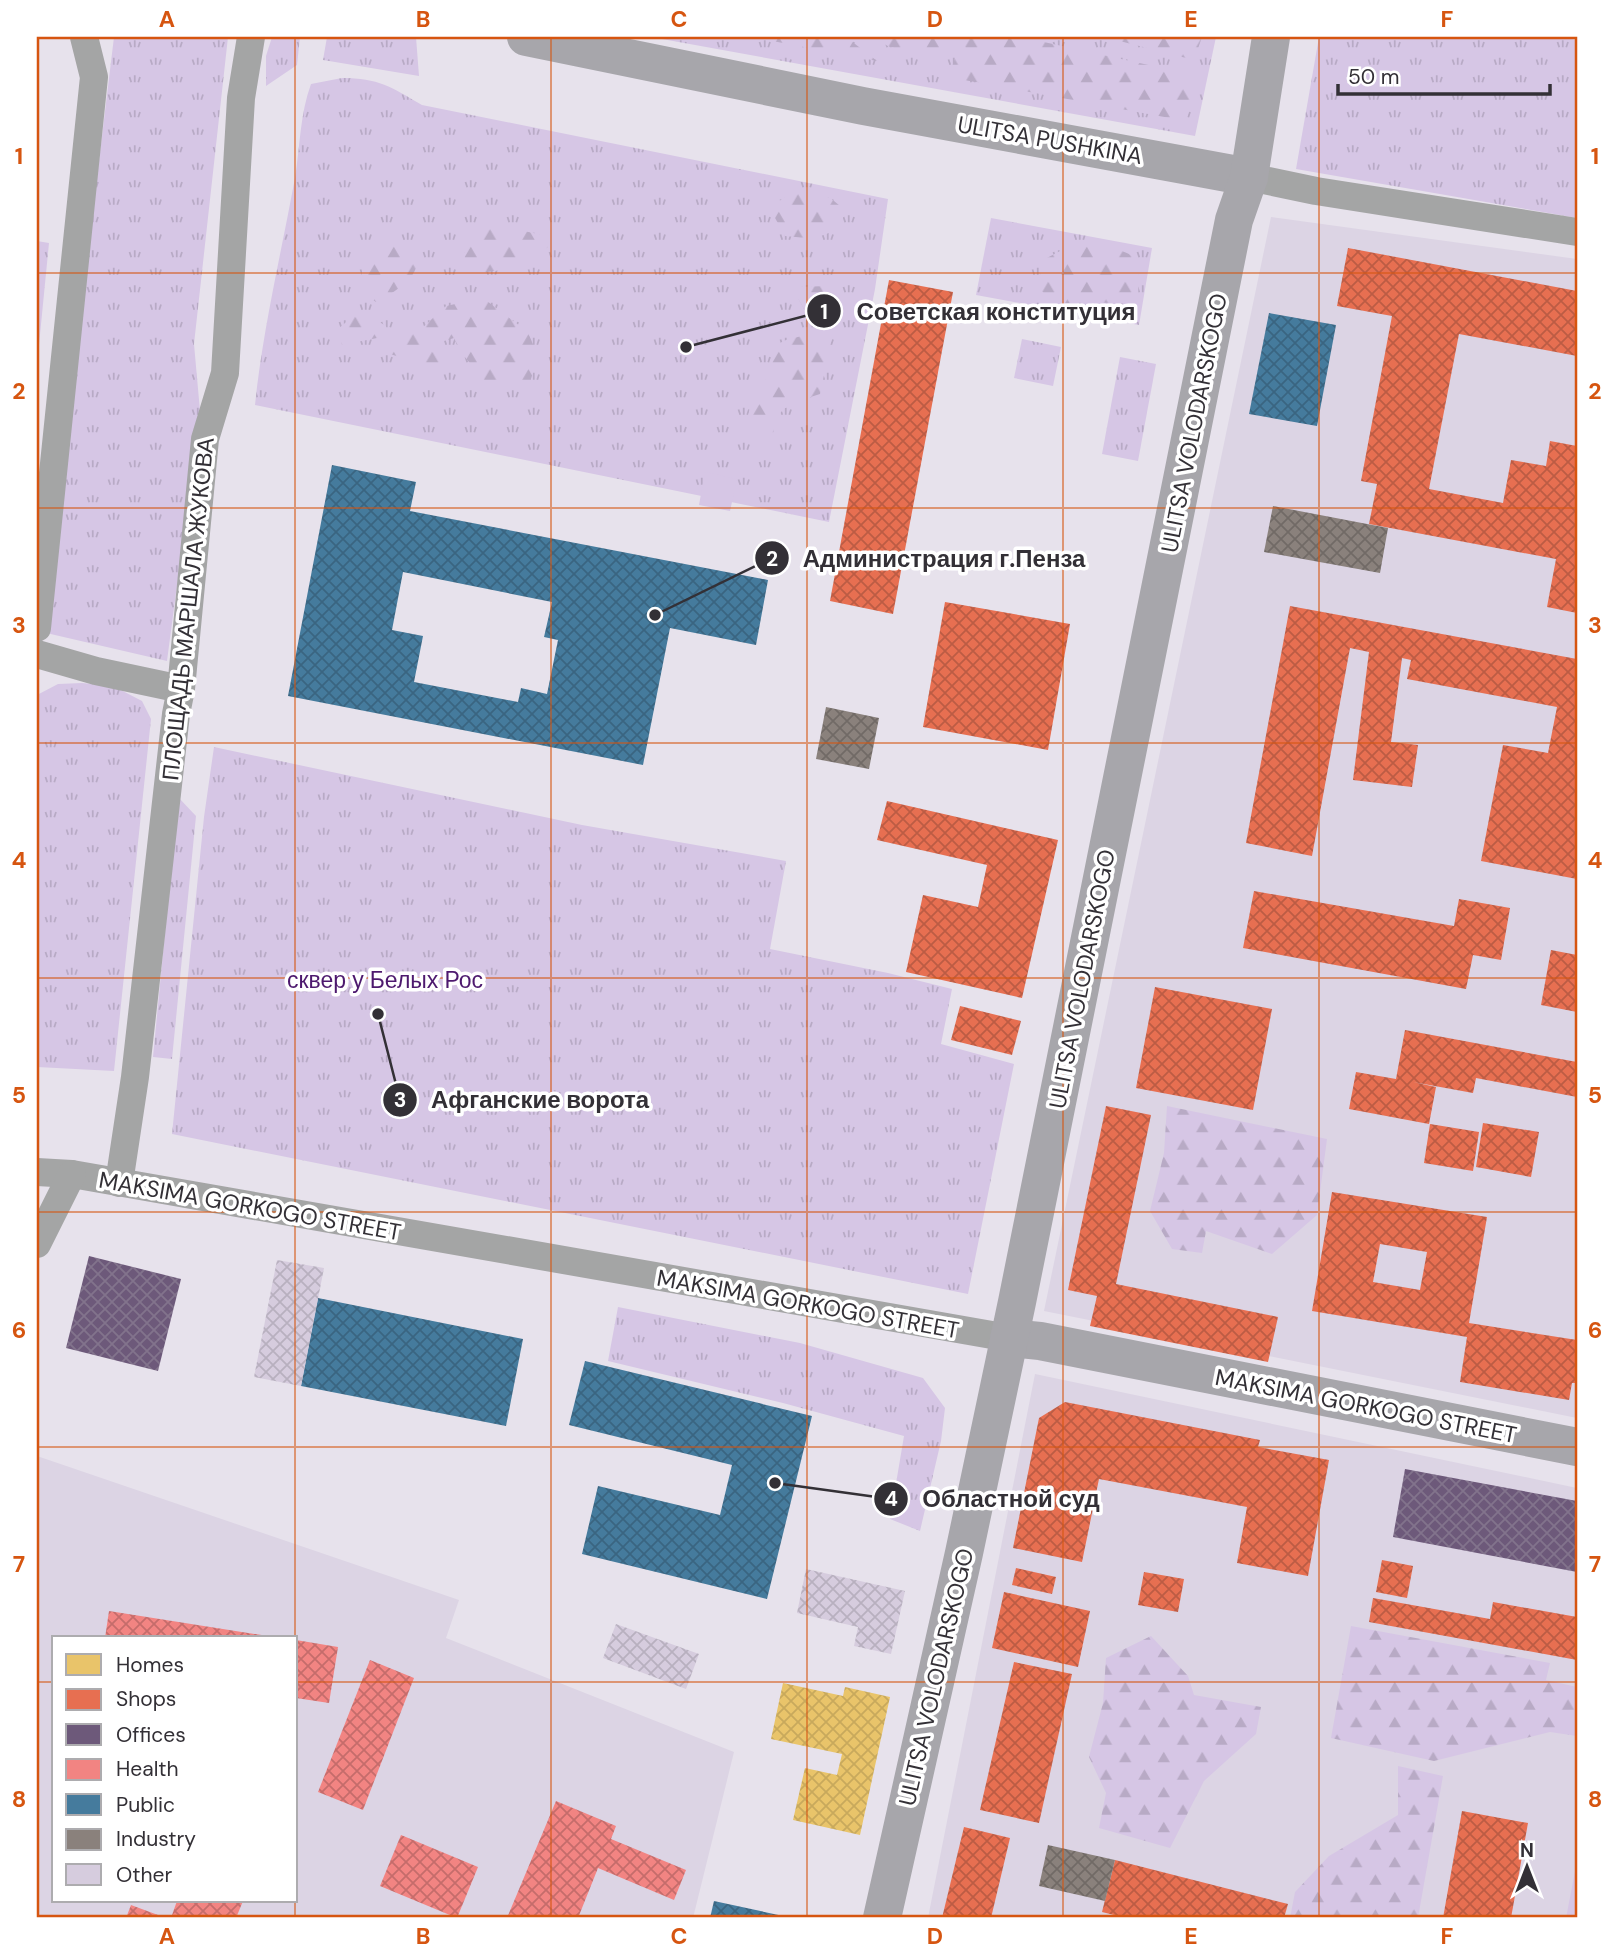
<svg xmlns="http://www.w3.org/2000/svg" width="1614" height="1955" viewBox="0 0 1614 1955" font-family="'DM Sans',sans-serif">
<defs>
<pattern id="grass-tufts" width="24" height="20" patternUnits="userSpaceOnUse" patternTransform="scale(1.75)"><rect width="24" height="20" fill="#d6c6e5"/><path d="M3 7l-1-3M5 7V3M7 7l1-3M15 17l-1-3M17 17v-4M19 17l1-3" fill="none" stroke="#b8aac5"/></pattern>
<pattern id="forest-firs" width="22" height="20" patternUnits="userSpaceOnUse" patternTransform="scale(1.75)"><rect width="22" height="20" fill="#d6c6e5"/><path d="M5 1l3.5 6h-7zM16 11l3.5 6h-7z" fill="#b8aac5"/></pattern>
<pattern id="homes-cross-hatch" width="8" height="8" patternUnits="userSpaceOnUse" patternTransform="scale(1.75)"><rect width="8" height="8" fill="#e9c46a"/><path d="M0 0l8 8M0 8l8-8" fill="none" stroke="#c8a95c"/></pattern>
<pattern id="shops-cross-hatch" width="8" height="8" patternUnits="userSpaceOnUse" patternTransform="scale(1.75)"><rect width="8" height="8" fill="#e76f51"/><path d="M0 0l8 8M0 8l8-8" fill="none" stroke="#bc5c44"/></pattern>
<pattern id="offices-cross-hatch" width="8" height="8" patternUnits="userSpaceOnUse" patternTransform="scale(1.75)"><rect width="8" height="8" fill="#6d597a"/><path d="M0 0l8 8M0 8l8-8" fill="none" stroke="#82738c"/></pattern>
<pattern id="health-cross-hatch" width="8" height="8" patternUnits="userSpaceOnUse" patternTransform="scale(1.75)"><rect width="8" height="8" fill="#f28482"/><path d="M0 0l8 8M0 8l8-8" fill="none" stroke="#c56c6b"/></pattern>
<pattern id="public-cross-hatch" width="8" height="8" patternUnits="userSpaceOnUse" patternTransform="scale(1.75)"><rect width="8" height="8" fill="#457b9d"/><path d="M0 0l8 8M0 8l8-8" fill="none" stroke="#3a6581"/></pattern>
<pattern id="industry-cross-hatch" width="8" height="8" patternUnits="userSpaceOnUse" patternTransform="scale(1.75)"><rect width="8" height="8" fill="#8a817c"/><path d="M0 0l8 8M0 8l8-8" fill="none" stroke="#716a66"/></pattern>
<pattern id="building-cross-hatch" width="8" height="8" patternUnits="userSpaceOnUse" patternTransform="scale(1.75)"><rect width="8" height="8" fill="#d6ccde"/><path d="M0 0l8 8M0 8l8-8" fill="none" stroke="#b8b0bf"/></pattern>
</defs>
<rect width="100%" height="100%" fill="#e7e2ec"/>
<g fill="#dcd4e4" fill-rule="evenodd">
<polygon points="1271,217 1577,259 1577,1418 1044,1311"/>
<polygon points="1035,1374 1577,1488 1577,1918 928,1918"/>
<path d="M37 1456 459 1600 446 1638 734 1752 693 1918H37ZM54 1638H296V1901H54Z"/>
</g>
<g fill="url(#grass-tufts)">
<polygon points="114,37 228,37 194,344 200,411 167,661 42,632"/>
<polygon points="272,37 300,37 297,65 266,86 266,56"/>
<polygon points="327,37 416,37 419,76 323,60"/>
<polygon points="651,37 1216,37 1195,136"/>
<polygon points="1319,37 1559,37 1577,40 1577,218 1296,169"/>
<path d="M342 78C379 78 391 87 422 105L888 199 875 289 829 522 255 405C263 328 281 254 295 178 300 146 300 114 311 84Z"/>
<polygon points="991,218 1152,248 1139,325 976,295"/>
<polygon points="37,241 49,243 37,365"/>
<polygon points="1022,339 1061,347 1053,386 1014,378"/>
<polygon points="1120,357 1156,364 1138,461 1102,454"/>
<polygon points="82,683 113,686 142,701 151,719 114,1071 37,1067 37,695 58,684"/>
<polygon points="214,747 582,825 786,861 770,949 888,973 952,989 941,1044 1014,1064 968,1294 172,1134 204,817"/>
<polygon points="178,797 196,816 172,1059 153,1057"/>
<polygon points="618,1307 800,1343 923,1378 945,1408 941,1441 920,1531 890,1519 904,1436 783,1403 608,1361"/>
<polygon points="1577,1861 1577,1918 1566,1918"/>
</g>
<g fill="url(#forest-firs)">
<polygon points="751,37 846,37 877,61"/>
<polygon points="870,37 944,37 939,56 890,47"/>
<polygon points="963,37 1021,37 1194,75 1192,100 1186,121 948,77 955,59 966,50"/>
<polygon points="1104,37 1202,37 1194,60"/>
<path d="M821 193 834 201 846 211C835 241 811 239 785 236L774 216 773 205 790 194Z"/>
<polygon points="478,222 559,238 523,267 466,275 463,233"/>
<path d="M391 235 418 252C421 278 396 291 376 302L362 292C357 268 370 247 391 235Z"/>
<path d="M1089 246C1142 252 1139 253 1138 304L1085 302 1054 304 1038 287 1043 260 1064 249Z"/>
<path d="M830 286 840 300 820 394C794 403 776 404 773 435L753 436 746 426 753 393C779 375 765 357 779 344 786 338 797 338 806 335 812 312 800 307 793 287Z"/>
<polygon points="483,298 528,332 538,357 530,382 484,380 459,350 454,338 444,341 444,366 429,366 390,354 395,336 421,329 446,306"/>
<polygon points="363,312 386,326 387,336 342,345 338,329 352,317"/>
<polygon points="1167,1106 1327,1139 1317,1215 1272,1254 1206,1231 1202,1253 1172,1249 1150,1211 1164,1153"/>
<polygon points="1351,1626 1550,1663 1546,1680 1577,1687 1577,1736 1550,1732 1434,1761 1331,1738"/>
<polygon points="1151,1636 1188,1676 1194,1695 1261,1707 1256,1734 1204,1781 1170,1848 1099,1828 1106,1793 1089,1757 1103,1703 1106,1658"/>
<polygon points="1398,1766 1443,1776 1418,1918 1290,1918 1295,1892 1329,1856 1398,1815"/>
</g>
<polygon fill="#d6c6e5" points="705,472 737,479 730,511 699,505"/>
<polygon fill="url(#homes-cross-hatch)" points="783,1683 843,1696 845,1687 890,1697 860,1835 793,1820 805,1768 837,1775 842,1754 771,1739"/>
<g fill="url(#shops-cross-hatch)" fill-rule="evenodd">
<polygon points="1348,248 1577,291 1577,356 1459,334 1429,489 1503,503 1511,460 1546,466 1550,441 1577,446 1577,613 1547,607 1556,559 1369,524 1377,484 1361,481 1392,316 1337,306"/>
<polygon points="889,280 953,292 893,614 830,601"/>
<polygon points="945,602 1070,624 1048,750 923,727"/>
<polygon points="1290,606 1577,659 1577,879 1481,861 1503,745 1548,753 1557,707 1407,679 1411,660 1402,658 1391,742 1418,745 1412,787 1353,780 1369,652 1350,648 1312,856 1246,843"/>
<polygon points="887,801 1058,840 1022,998 906,972 923,895 978,907 987,865 877,840"/>
<polygon points="1254,891 1454,926 1459,899 1510,908 1501,960 1473,955 1466,989 1243,948"/>
<polygon points="1551,950 1577,955 1577,1012 1541,1005"/>
<polygon points="1155,987 1272,1009 1253,1110 1136,1088"/>
<polygon points="960,1006 1021,1021 1012,1055 951,1040"/>
<polygon points="1405,1030 1577,1062 1577,1097 1476,1078 1473,1093 1413,1082 1436,1087 1429,1124 1349,1109 1356,1072 1396,1079"/>
<polygon points="1106,1106 1151,1115 1116,1284 1278,1317 1268,1362 1090,1326 1097,1296 1068,1290"/>
<polygon points="1483,1123 1539,1132 1531,1177 1476,1167"/>
<polygon points="1430,1124 1479,1132 1473,1171 1424,1163"/>
<path d="M1332 1192 1487 1217 1469 1323 1577 1340V1383H1572L1569 1400 1460 1382 1467 1337 1312 1311ZM1380 1244 1427 1252 1420 1290 1373 1282Z"/>
<polygon points="1065,1402 1260,1440 1258,1447 1329,1460 1308,1576 1237,1563 1247,1507 1099,1479 1082,1562 1013,1548 1039,1418"/>
<polygon points="1382,1560 1413,1566 1407,1598 1376,1592"/>
<polygon points="1016,1568 1056,1577 1052,1594 1012,1585"/>
<polygon points="1144,1572 1184,1579 1178,1612 1138,1605"/>
<polygon points="1004,1592 1090,1611 1078,1667 992,1648"/>
<polygon points="1373,1598 1490,1619 1493,1602 1577,1617 1577,1660 1369,1622"/>
<polygon points="1014,1662 1072,1674 1039,1823 980,1810"/>
<polygon points="1462,1811 1528,1823 1511,1918 1443,1918"/>
<polygon points="964,1827 1010,1838 991,1918 942,1918"/>
<polygon points="1115,1860 1288,1904 1284,1918 1126,1918 1102,1912"/>
</g>
<g fill="url(#offices-cross-hatch)">
<polygon points="89,1256 181,1279 158,1371 66,1348"/>
<polygon points="1405,1469 1577,1501 1577,1572 1393,1537"/>
</g>
<g fill="url(#health-cross-hatch)">
<polygon points="109,1611 274,1637 274,1638 105,1638"/>
<polygon points="296,1640 338,1647 329,1703 296,1698"/>
<polygon points="370,1660 414,1678 363,1810 318,1792"/>
<polygon points="556,1801 616,1826 611,1839 686,1870 674,1900 598,1868 578,1918 507,1918"/>
<polygon points="401,1835 478,1867 457,1918 380,1886"/>
<polygon points="177,1901 243,1901 236,1918 171,1918"/>
<polygon points="131,1905 166,1918 126,1918"/>
</g>
<g fill="url(#public-cross-hatch)" fill-rule="evenodd">
<polygon points="1269,313 1336,325 1317,426 1249,414"/>
<path d="M332 465 416 482 410 511 768 580 756 645 670 628 643 765 288 696ZM403 572 552 602 544 637 558 640 547 694 521 688 518 702 414 682 423 636 392 630Z"/>
<polygon points="318,1298 523,1339 506,1426 301,1386"/>
<polygon points="585,1361 812,1416 767,1599 582,1554 598,1486 720,1515 732,1465 569,1425"/>
<polygon points="714,1901 788,1917 788,1918 710,1918"/>
</g>
<g fill="url(#industry-cross-hatch)">
<polygon points="1273,506 1388,528 1380,573 1264,552"/>
<polygon points="826,707 879,718 869,769 816,759"/>
<polygon points="1048,1845 1115,1860 1105,1901 1039,1886"/>
</g>
<g fill="url(#building-cross-hatch)">
<polygon points="277,1260 324,1268 301,1386 254,1377"/>
<polygon points="806,1569 905,1591 891,1654 854,1646 858,1627 797,1613"/>
<polygon points="616,1624 699,1654 686,1689 603,1658"/>
</g>
<g fill="none" stroke-linecap="round" stroke-linejoin="round">
<g stroke="#a4a5a5" stroke-width="28">
<polyline points="1249,177 1316,191 1577,232"/>
<polyline points="37,628 94,77 84,37"/>
<polyline points="37,654 96,671 181,689"/>
<polyline points="37,1172 72,1174 1009,1338"/>
<polyline points="119,1183 135,1077 176,714 181,689 205,439 225,373 241,98 251,37"/>
<polyline points="37,1244 72,1174"/>
</g>
<g stroke="#a7a6ab" stroke-width="38">
<polyline points="526,37 863,106 1249,177"/>
<polyline points="1009,1338 1040,1341 1577,1447"/>
<polyline points="882,1918 964,1553 1017,1302 1234,220 1249,177 1271,37"/>
</g>
</g>
<path fill="none" stroke="#d65510" stroke-width="2" stroke-opacity="0.55" d="M295 37V1638M551 37V1918M807 37V1918M1063 37V1918M1319 37V1918M37 273H1577M37 508H1577M37 743H1577M37 978H1577M37 1212H1577M37 1447H1577M37 1682H54M296 1682H1577M295 1901V1918"/>
<g text-anchor="middle" dominant-baseline="central" stroke-width="7" stroke-linejoin="round" paint-order="stroke">
<g font-size="23" fill="#333036" stroke="#fff">
<text transform="translate(1050 140) rotate(10)">ULITSA PUSHKINA</text>
<text transform="translate(1194 423) rotate(-79)">ULITSA VOLODARSKOGO</text>
<text transform="translate(188 609) rotate(-84)">ПЛОЩАДЬ МАРШАЛА ЖУКОВА</text>
<text transform="translate(1082 979) rotate(-79)">ULITSA VOLODARSKOGO</text>
<text transform="translate(250 1206) rotate(10)">MAKSIMA GORKOGO STREET</text>
<text transform="translate(808 1304) rotate(10)">MAKSIMA GORKOGO STREET</text>
<text transform="translate(1366 1406) rotate(11)">MAKSIMA GORKOGO STREET</text>
<text transform="translate(936 1677) rotate(-77)">ULITSA VOLODARSKOGO</text>
</g>
<g font-size="23" fill="#4d196e" stroke="#fff">
<text x="385" y="980">сквер у Белых Рос</text>
</g>
</g>
<path fill="none" stroke="#333036" stroke-width="2.5" d="M686 347L824 311M655 615L772 558M378 1014L400 1100M775 1483L891 1499"/>
<g fill="#333036" stroke="#fff" stroke-width="2.5">
<circle cx="686" cy="347" r="7"/>
<circle cx="655" cy="615" r="7"/>
<circle cx="378" cy="1014" r="7"/>
<circle cx="775" cy="1483" r="7"/>
<circle cx="824" cy="311" r="18"/>
<circle cx="772" cy="558" r="18"/>
<circle cx="400" cy="1100" r="18"/>
<circle cx="891" cy="1499" r="18"/>
</g>
<g font-size="21" text-anchor="middle" font-weight="bold" fill="#fff">
<text x="824" y="319">1</text>
<text x="772" y="566">2</text>
<text x="400" y="1107">3</text>
<text x="891" y="1506">4</text>
</g>
<g font-size="24" text-anchor="middle" font-weight="bold" fill="#333036" stroke="#fff" stroke-width="7" stroke-linejoin="round" paint-order="stroke">
<text x="996" y="320">Советская конституция</text>
<text x="944" y="567">Администрация г.Пенза</text>
<text x="540" y="1108">Афганские ворота</text>
<text x="1011" y="1507">Областной суд</text>
</g>
<rect width="1614" height="1955" fill="none" stroke="#ffffff" stroke-width="77"/>
<rect x="52" y="1636" width="245" height="266" fill="#ffffff" stroke="#adacaf" stroke-width="2"/>
<rect x="66" y="1654" width="35" height="21" fill="#e9c46a" stroke="#adacaf" stroke-width="2"/>
<text x="116" y="1672" font-size="21" fill="#333036">Homes</text>
<rect x="66" y="1689" width="35" height="21" fill="#e76f51" stroke="#adacaf" stroke-width="2"/>
<text x="116" y="1706" font-size="21" fill="#333036">Shops</text>
<rect x="66" y="1724" width="35" height="21" fill="#6d597a" stroke="#adacaf" stroke-width="2"/>
<text x="116" y="1742" font-size="21" fill="#333036">Offices</text>
<rect x="66" y="1759" width="35" height="21" fill="#f28482" stroke="#adacaf" stroke-width="2"/>
<text x="116" y="1776" font-size="21" fill="#333036">Health</text>
<rect x="66" y="1794" width="35" height="21" fill="#457b9d" stroke="#adacaf" stroke-width="2"/>
<text x="116" y="1812" font-size="21" fill="#333036">Public</text>
<rect x="66" y="1829" width="35" height="21" fill="#8a817c" stroke="#adacaf" stroke-width="2"/>
<text x="116" y="1846" font-size="21" fill="#333036">Industry</text>
<rect x="66" y="1864" width="35" height="21" fill="#d6ccde" stroke="#adacaf" stroke-width="2"/>
<text x="116" y="1882" font-size="21" fill="#333036">Other</text>
<g transform="translate(1527 1867)" stroke="#ffffff" stroke-width="5" paint-order="stroke">
<path d="M0-5L12 26L0 18L-12 26Z" fill="#333036"/>
<text y="-10" font-size="19" font-weight="bold" text-anchor="middle" fill="#333036">N</text>
</g>
<path d="M1338 84v10h212v-10" fill="none" stroke="#333036" stroke-width="3.5"/>
<text x="1348" y="84" font-size="21" fill="#333036" stroke="#ffffff" stroke-width="5" paint-order="stroke">50 m</text>
<rect x="38" y="38" width="1538" height="1878" fill="none" stroke="#d65510" stroke-width="2.5"/>
<g font-size="23" text-anchor="middle" font-weight="bold" fill="#d65510">
<text x="167" y="27">A</text>
<text x="423" y="27">B</text>
<text x="679" y="27">C</text>
<text x="935" y="27">D</text>
<text x="1191" y="27">E</text>
<text x="1447" y="27">F</text>
<text x="19" y="164">1</text>
<text x="1595" y="164">1</text>
<text x="19" y="399">2</text>
<text x="1595" y="399">2</text>
<text x="19" y="633">3</text>
<text x="1595" y="633">3</text>
<text x="19" y="868">4</text>
<text x="1595" y="868">4</text>
<text x="19" y="1103">5</text>
<text x="1595" y="1103">5</text>
<text x="19" y="1338">6</text>
<text x="1595" y="1338">6</text>
<text x="19" y="1572">7</text>
<text x="1595" y="1572">7</text>
<text x="19" y="1807">8</text>
<text x="1595" y="1807">8</text>
<text x="167" y="1944">A</text>
<text x="423" y="1944">B</text>
<text x="679" y="1944">C</text>
<text x="935" y="1944">D</text>
<text x="1191" y="1944">E</text>
<text x="1447" y="1944">F</text>
</g>
</svg>
